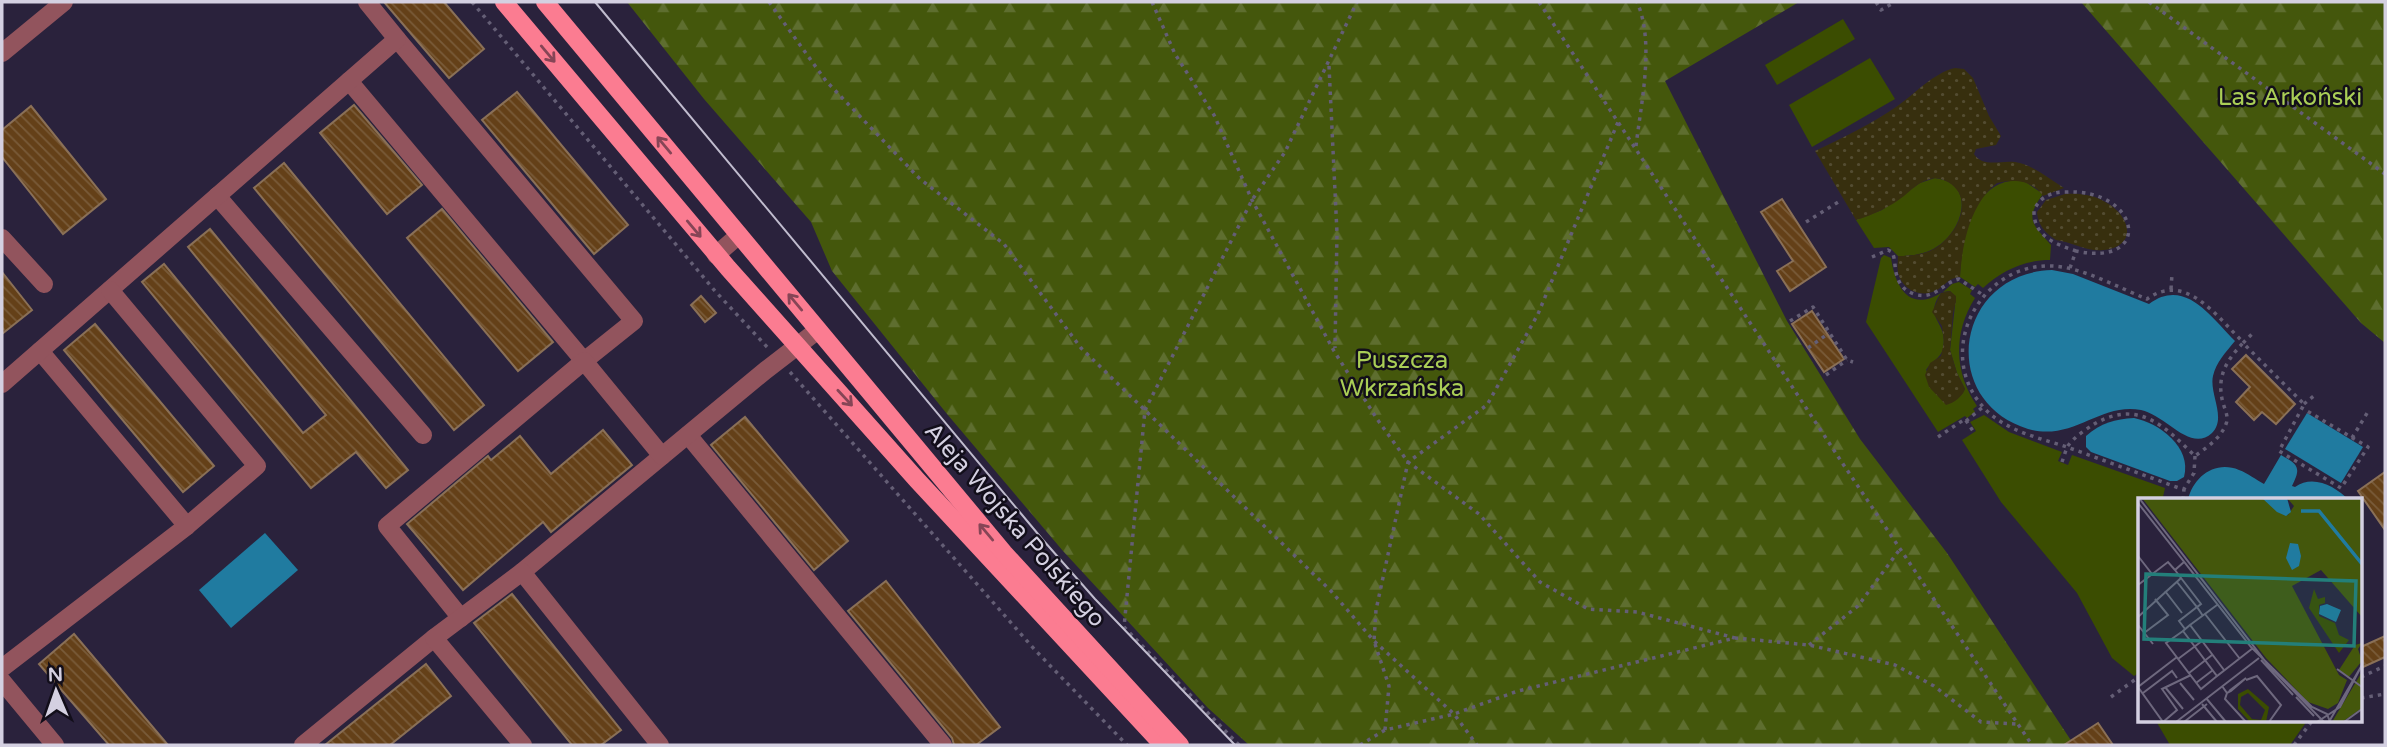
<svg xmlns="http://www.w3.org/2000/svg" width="2387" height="747" viewBox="0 0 2387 747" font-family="'Varela Round',sans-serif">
<defs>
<pattern id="forest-firs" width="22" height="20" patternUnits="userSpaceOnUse" patternTransform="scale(1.75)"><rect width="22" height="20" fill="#44570c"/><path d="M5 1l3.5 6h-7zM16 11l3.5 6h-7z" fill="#5e6e2f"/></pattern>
<pattern id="sand-dots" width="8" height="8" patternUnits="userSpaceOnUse" patternTransform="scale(1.75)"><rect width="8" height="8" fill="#372f0e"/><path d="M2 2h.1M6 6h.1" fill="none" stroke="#534c31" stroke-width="1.8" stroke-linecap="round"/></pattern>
<pattern id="building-back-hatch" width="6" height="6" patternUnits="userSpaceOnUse" patternTransform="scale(1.75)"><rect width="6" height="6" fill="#644018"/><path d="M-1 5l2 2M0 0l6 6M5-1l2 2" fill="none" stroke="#795b39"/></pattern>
</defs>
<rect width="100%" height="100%" fill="#2a223c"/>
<g fill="#3b4d01">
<polygon points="1843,19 1855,39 1777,85 1765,65"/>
<polygon points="1870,58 1895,99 1812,147 1789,105"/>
<path d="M1935 178C1980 184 1961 237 1931 250 1920 255 1909 256 1898 256L1889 247 1874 248 1856 220 1882 210 1920 183Z"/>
<path d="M2010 181H2024L2043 194C2024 220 2033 224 2051 245L2050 260C2024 260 2001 271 1983 288L1978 284 1975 287 1960 277C1961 243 1971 187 2010 181Z"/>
<path d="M1884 255 1891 258C1895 285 1908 313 1941 293 1922 319 1949 321 1943 349 1940 359 1931 361 1926 370L1951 403 1962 394 1965 389 1957 373 1950 350 1956 297 1950 291 1943 292 1952 284 1959 282 1972 290 1970 294 1975 298C1953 333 1954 372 1977 406L1973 409 1975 412 1967 418 1965 416 1938 432 1866 322 1881 258Z"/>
<polygon points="1984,415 2009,432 2062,452 2058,461 2068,465 2072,455 2165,488 2163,497 2166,500 2140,500 2140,672 2134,676 2112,658 2077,593 2001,502 1962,440 1976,431 1970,422"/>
<polygon points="2156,721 2307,721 2290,745 2170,745"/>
</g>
<g fill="url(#forest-firs)">
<polygon points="627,2 1799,2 1665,81 1787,321 1860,439 1947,553 2074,745 1249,745 1208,708 1063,551 947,414 832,271 811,222 704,99"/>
<polygon points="2081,2 2385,2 2385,343 2361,323"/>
</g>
<g fill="url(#sand-dots)">
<path d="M1955 68 1964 69 1973 78 1989 116 2001 136 1996 145 1976 149 1974 154C1983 168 2001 160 2015 162 2033 165 2048 178 2064 188L2043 196C2032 180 2015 179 1997 183 1970 204 1962 245 1960 277 1948 278 1946 285 1937 290 1921 299 1901 289 1898 272 1897 267 1898 261 1898 256 1909 256 1920 255 1930 251 1954 240 1978 200 1948 182 1941 178 1934 177 1927 180 1918 183 1911 190 1904 196 1890 207 1873 215 1856 220L1815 151C1843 138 1871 124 1896 107 1915 94 1933 73 1955 68Z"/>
<path d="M2065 194C2080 193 2095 195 2107 203 2131 217 2138 247 2103 250 2088 252 2071 242 2056 240 2045 233 2038 225 2037 212L2046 200Z"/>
<path d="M1950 291 1956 296V301L1953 313 1950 350 1957 373 1965 389C1963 396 1954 403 1946 405L1929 387 1925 375 1930 363 1941 356 1944 342 1942 326 1932 312 1941 293Z"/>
</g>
<g fill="#207ba0">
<path d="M2052 270 2073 274 2149 304C2185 277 2211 317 2235 341 2226 352 2216 362 2213 376 2209 394 2227 418 2212 433 2190 453 2166 415 2141 410 2100 402 2073 442 2028 429 1937 401 1955 273 2052 270Z"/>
<polygon points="2307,413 2363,447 2341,483 2285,449"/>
<path d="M2134 418C2159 423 2192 447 2184 477L2177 481H2170L2091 452 2086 447V436C2101 423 2115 419 2134 418Z"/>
<path d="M2281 455C2299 465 2301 468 2292 486L2295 487C2313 474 2335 486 2349 500H2188C2193 477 2215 460 2239 470 2248 473 2256 480 2264 484Z"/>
<polygon points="265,533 298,570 231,628 199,590"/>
</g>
<g fill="url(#building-back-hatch)" stroke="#8a7057" stroke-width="2">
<polygon points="384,2 444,2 484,49 449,78"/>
<polygon points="517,92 628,225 594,254 482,120"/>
<polygon points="354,105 422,185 387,214 320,133"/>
<polygon points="31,106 106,199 63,234 2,157 2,130"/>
<polygon points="284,163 484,405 454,430 254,188"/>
<polygon points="1782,199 1826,267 1790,291 1777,271 1793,261 1761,212"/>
<polygon points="442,209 553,342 518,371 407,238"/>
<polygon points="210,229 408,470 386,488 356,452 311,488 142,282 164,264 303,433 326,415 188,247"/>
<polygon points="2,272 32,310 2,334"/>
<polygon points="701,296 716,313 705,322 691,305"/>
<polygon points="1812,311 1844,359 1824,372 1792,324"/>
<polygon points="95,324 214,466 183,492 64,350"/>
<polygon points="2246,355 2295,404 2276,424 2262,412 2254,420 2236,402 2250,387 2232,369"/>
<polygon points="745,417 848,541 814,570 711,445"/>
<polygon points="603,430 632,465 551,532 543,522 463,590 407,524 488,456 491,460 520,436 551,474"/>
<polygon points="2385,472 2385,530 2358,491"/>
<polygon points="886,581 1000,727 976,745 954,745 952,738 848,611"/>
<polygon points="512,594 621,730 601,745 572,745 474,623"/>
<polygon points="74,634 168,745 109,745 39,664"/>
<polygon points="2385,636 2385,657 2361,668 2361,647"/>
<polygon points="426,664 451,696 390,745 325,745"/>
<polygon points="2098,723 2113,745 2064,745"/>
</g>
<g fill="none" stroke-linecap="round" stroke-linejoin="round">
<g stroke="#645e75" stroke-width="3.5" stroke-dasharray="3.5 5" stroke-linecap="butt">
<polyline points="472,2 715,291 768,348"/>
<polyline points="769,2 826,81 920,179 1004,244 1081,348 1331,591 1374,641 1454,714 1477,745"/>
<polyline points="1152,2 1175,54 1214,115 1252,200 1334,351 1377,419 1408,462 1479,514 1540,582 1588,609 1637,612 1735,638"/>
<polyline points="1539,2 1843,464 2032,745"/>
<polyline points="1876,2 1881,10 1895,2"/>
<polyline points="2149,2 2385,174"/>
<polyline points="1329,66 1337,233 1335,348"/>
<path d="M1636 146C1641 103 1655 42 1637 2"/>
<polyline points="1806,222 1840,201"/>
<path d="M1872 257 1888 250 1892 252C1896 260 1894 270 1898 279 1901 287 1906 291 1914 294 1934 301 1942 283 1959 279L1983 295"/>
<path d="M2070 268 2076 251C2154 268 2141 188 2065 192 2051 192 2040 197 2034 210 2033 236 2055 244 2076 251"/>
<polyline points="2171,289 2172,274"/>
<polyline points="1790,321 1813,307 1847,360 1853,362"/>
<polyline points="2243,343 2255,331"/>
<polyline points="1808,348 1829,333"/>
<polyline points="790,372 1035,650 1127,745"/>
<polyline points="1826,375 1847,360"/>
<polyline points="2304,404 2316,394"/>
<polyline points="1966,421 1983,407"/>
<polyline points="1938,437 1965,419 1973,431"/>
<polyline points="2352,438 2369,410"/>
<path d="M2195 456 2194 473 2184 489 2179 488 2067 447C2074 437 2086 429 2096 423 2140 399 2166 428 2195 456 2206 448 2221 438 2226 424 2229 417 2225 410 2223 403 2216 377 2226 361 2243 343L2304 404 2302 408 2279 451 2341 488 2368 447 2302 408"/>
<path d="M2062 462 2067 447C2039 438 2007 431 1986 410 1932 355 1978 263 2052 266 2082 267 2119 288 2147 299 2186 271 2217 317 2243 342"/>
<polyline points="2183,500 2184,489"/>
<polyline points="1809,645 1858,606 1900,549"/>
<polyline points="2361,677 2385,666"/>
<polyline points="2111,697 2140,676"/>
<polyline points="2361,698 2385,694"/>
<polyline points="1385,730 1389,686 1374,641 1376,610 1408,462 1487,405 1538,314 1618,122"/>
<polyline points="1239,745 1124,627 1145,410 1252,200 1285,152 1357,2"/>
<polyline points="1360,745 1385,730 1454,714 1518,691 1735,638 1809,645 1895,665 1934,686 1981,722 2017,724"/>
<polyline points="2294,745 2312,721"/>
</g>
<g stroke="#92545d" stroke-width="18">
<polyline points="2,53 64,2"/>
<polyline points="349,81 584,361 634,321 397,39"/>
<polyline points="217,196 423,435"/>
<polyline points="2,238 44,284"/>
<polyline points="716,255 739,235"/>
<polyline points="40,351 187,526"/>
<polyline points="2,384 397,39 367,2"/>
<polyline points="688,435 943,745"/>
<polyline points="522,572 766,370 818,330"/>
<polyline points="461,618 387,526 584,361 662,456"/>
<polyline points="2,668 187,526 257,466 110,290"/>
<polyline points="2,681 55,745"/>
<polyline points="303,745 434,638"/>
<polyline points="523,745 434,638 522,572 660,745"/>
</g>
<g stroke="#fb7c91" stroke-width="18">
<polyline points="504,2 728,268 917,480 1163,745"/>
<polyline points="545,2 1004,553 1180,745"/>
</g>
<polyline stroke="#c0bcce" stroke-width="2" points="595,2 1043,540 1095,599 1235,745"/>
</g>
<defs><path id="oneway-shaft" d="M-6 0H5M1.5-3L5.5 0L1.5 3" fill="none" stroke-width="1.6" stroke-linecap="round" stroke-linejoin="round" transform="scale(1.75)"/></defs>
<g stroke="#864556">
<use href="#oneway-shaft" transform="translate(548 54) rotate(50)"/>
<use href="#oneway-shaft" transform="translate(664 145) rotate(-130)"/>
<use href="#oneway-shaft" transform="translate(694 229) rotate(50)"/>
<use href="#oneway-shaft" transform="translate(795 302) rotate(-130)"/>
<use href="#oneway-shaft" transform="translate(845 398) rotate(47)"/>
<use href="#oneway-shaft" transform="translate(986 532) rotate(-130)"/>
</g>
<g text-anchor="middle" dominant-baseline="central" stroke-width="5" stroke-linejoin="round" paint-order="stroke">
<g font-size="24" fill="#aace56" stroke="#120e1a">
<text x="2290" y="97">Las Arkoński</text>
<text x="1402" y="360">Puszcza<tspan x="1402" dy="28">Wkrzańska</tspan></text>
</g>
<g font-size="24" fill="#d4d0e1" stroke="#120e1a">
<text transform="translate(1015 525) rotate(49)">Aleja Wojska Polskiego</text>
</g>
</g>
<g transform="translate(2138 498)">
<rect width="224" height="224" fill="#2a223c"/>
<path d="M176 91 180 101 187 99V105L181 107V118L197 125 201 137 211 142 201 155 171 110ZM110 191 131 209 128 224H112L100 211V196ZM110 195 127 212 123 222 114 221 102 207 103 199Z" fill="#3b4d01" fill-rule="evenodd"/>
<path d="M4 0H124L150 17 156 8 149 0H224V119L183 72 154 88 201 177 209 182 200 205 190 211 170 204 128 160ZM224 145 220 151 224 163 210 180 201 172 217 147ZM224 174V210L204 224H194Z" fill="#44570c"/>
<path d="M124 0H149L153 14 148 18 139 14ZM152 45 160 46 163 58 161 68 154 72 148 60ZM189 106 203 112 198 124 181 116 182 108Z" fill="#207ba0"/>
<path fill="none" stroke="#207ba0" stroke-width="3.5" d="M163 13H181L224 66"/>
<path fill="none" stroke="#6e687e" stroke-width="2" d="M1 0 131 168 186 224M0 5 113 149 174 209 189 216 192 224M0 58 14 76M39 84 59 109 63 106 43 80M0 87 30 64 37 72M27 93 44 115M67 116 102 161M0 119 43 80 37 72 46 64M0 127 15 146M52 127 79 107M47 131 41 123 59 109 65 118M45 133 28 145 63 191 79 178M6 135 30 117 17 101M39 159 0 189 25 224 39 212 24 191 53 177M40 161 64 143M123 162 155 197M199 171 224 189M86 172 52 127 45 133 79 178 115 150M51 175 74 157M108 182 119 178 143 207 131 224M42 185 56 202M58 185 75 172M84 188 89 195 93 193 108 180 91 193M27 189 45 211M5 195 34 173 39 180M89 195 87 201 108 224M158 199 176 218M68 200 88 224M64 206 79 224M192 222 224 167M38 224 121 160M46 224 69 206M179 224 202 209 224 167M206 224 224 211"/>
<path fill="#237f7a" fill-opacity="0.15" stroke="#237f7a" stroke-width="3.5" d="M8 76 218 83 216 148 6 141Z"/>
<rect width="224" height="224" fill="none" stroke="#d4d0e1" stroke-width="3.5"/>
</g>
<rect width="2387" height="747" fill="none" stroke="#d4d0e1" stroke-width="7"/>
<g transform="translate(56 691) rotate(358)" stroke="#120e1a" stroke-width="5" paint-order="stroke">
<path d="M0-5L12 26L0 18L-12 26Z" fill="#d4d0e1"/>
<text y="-10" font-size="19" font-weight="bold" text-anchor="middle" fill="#d4d0e1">N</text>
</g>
</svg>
